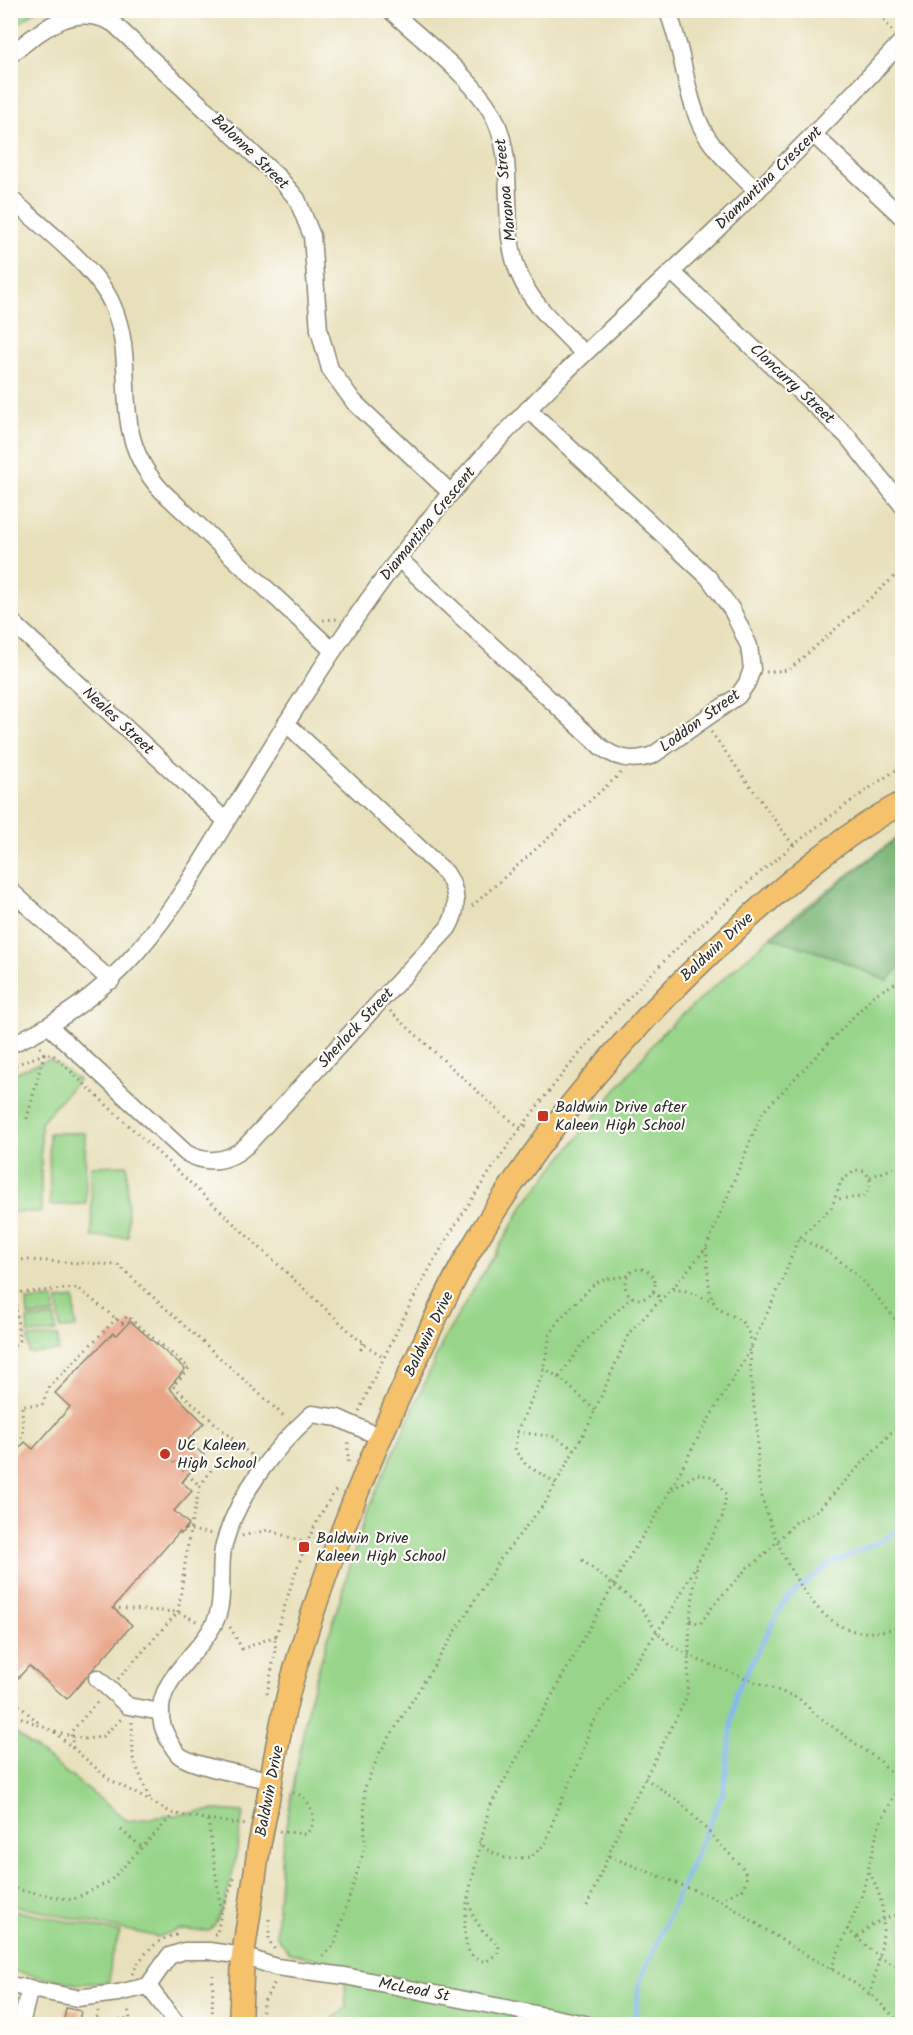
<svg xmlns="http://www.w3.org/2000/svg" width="913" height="2035" viewBox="0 0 913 2035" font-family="Kalam,sans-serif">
<rect width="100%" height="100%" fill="#fdfcf7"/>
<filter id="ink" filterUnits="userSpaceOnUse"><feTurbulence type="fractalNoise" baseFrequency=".0167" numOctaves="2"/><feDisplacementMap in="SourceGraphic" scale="12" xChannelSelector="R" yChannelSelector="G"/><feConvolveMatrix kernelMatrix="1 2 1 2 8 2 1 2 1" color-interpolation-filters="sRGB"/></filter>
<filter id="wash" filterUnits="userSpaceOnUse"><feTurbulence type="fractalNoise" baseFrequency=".008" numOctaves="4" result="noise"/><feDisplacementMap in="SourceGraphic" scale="24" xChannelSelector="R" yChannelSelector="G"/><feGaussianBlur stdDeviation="1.35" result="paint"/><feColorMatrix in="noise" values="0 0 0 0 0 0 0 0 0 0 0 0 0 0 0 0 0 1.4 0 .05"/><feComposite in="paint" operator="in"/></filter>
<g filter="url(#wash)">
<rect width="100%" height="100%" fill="#e8e0bb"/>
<g fill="#98d58a" stroke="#62805a" stroke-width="1.5">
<polygon points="11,10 35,10 35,11 11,30"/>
<polygon points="902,834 902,2024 327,2024 346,2008 345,1976 348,1966 290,1953 276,1935 282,1849 309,1700 366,1514 445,1337 526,1202 661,1034 795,915"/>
<polygon points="50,1059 78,1080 41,1122 41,1212 11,1212 11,1074"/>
<polygon points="49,1133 85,1133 86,1204 50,1205"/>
<polygon points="127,1165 128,1237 92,1237 91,1166"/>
<polygon points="74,1298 76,1328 60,1329 58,1300"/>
<polygon points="54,1299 55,1314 28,1316 27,1301"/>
<polygon points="55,1317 56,1332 28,1334 27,1319"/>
<polygon points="58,1336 58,1351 29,1353 28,1338"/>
<path d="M13 1731 128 1821 215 1810 243 1812C239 1840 229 1913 209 1931L178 1930 158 1937 11 1905Z"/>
<polygon points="11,1910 120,1932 111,1960 109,1982 77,1984 11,1971"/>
</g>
<polygon fill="#7ab676" stroke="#527050" stroke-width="1.5" points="902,834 902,965 887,981 835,958 771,937"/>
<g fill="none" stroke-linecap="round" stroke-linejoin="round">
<polyline stroke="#87b7f2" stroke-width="4.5" points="635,2021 639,1983 723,1793 736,1692 785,1600 828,1565 883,1540 902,1527"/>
</g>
<g id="blocks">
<g fill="#e9a385">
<polygon points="130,1321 185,1369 169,1388 204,1423 187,1441 204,1455 182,1482 192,1491 174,1511 189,1524 181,1534 179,1532 113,1608 132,1625 67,1699 29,1666 10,1687 10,1663 17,1656 10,1650 10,1458 25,1442 33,1449 70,1407 55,1393 113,1333 117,1335"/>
<polygon points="66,2008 81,2011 78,2025 63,2025"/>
</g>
</g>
</g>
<g filter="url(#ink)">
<use href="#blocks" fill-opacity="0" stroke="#8a8673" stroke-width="1.5"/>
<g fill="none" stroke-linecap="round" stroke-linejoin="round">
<g stroke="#8a8673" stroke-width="19">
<g id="minor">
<path d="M390 10C421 39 477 81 495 119 518 168 498 227 520 276 533 307 562 330 584 354"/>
<path d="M667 10C684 49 684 94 704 132 717 154 739 173 757 191"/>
<path d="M10 55C41 31 74 0 114 24L279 178 297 199 312 236 319 330 330 369 354 402 451 493"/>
<polyline points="814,135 902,217"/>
<path d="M10 198C41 226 96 267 112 304 141 369 105 430 162 491L332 650"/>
<polyline points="672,272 847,436 902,505"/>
<path d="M398 558 601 747C618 760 634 762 653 755L738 696 747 683 752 669 749 646 732 610 708 577 528 409"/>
<polyline points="10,620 226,821"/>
<polyline points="10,890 111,981"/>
<path d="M49 1026 186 1153C208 1165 228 1162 246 1146L448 928C459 910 458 891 446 873L286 723"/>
<path d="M10 1045C135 990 181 894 249 784 310 683 374 584 450 494 530 400 622 319 711 235 777 172 841 108 902 41"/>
<polyline points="97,1678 128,1706 161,1712"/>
<path d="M271 1780C251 1776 193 1767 179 1755 173 1749 163 1731 162 1723 152 1680 203 1654 217 1617 225 1595 218 1567 224 1544 238 1494 274 1448 312 1414L338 1418 380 1437"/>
<polyline points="10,1985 77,1998 118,1993 148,1986"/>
<polyline points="148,1986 169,1956 184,1951 209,1951 243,1956 276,1967 345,1976 585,2024"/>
<polyline points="148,1986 177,2024"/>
<polyline points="21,2024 30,1988"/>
</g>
</g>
<g stroke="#8a8673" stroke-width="25">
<g id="major">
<path d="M266 1811C274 1762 282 1713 296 1666 327 1562 368 1460 415 1362 433 1323 451 1283 473 1246 539 1134 631 1026 727 938 781 888 837 838 902 803"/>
<polyline points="240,2024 243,1956 259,1847"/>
</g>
</g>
<g stroke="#8a8673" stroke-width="3" stroke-dasharray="1.5 4.5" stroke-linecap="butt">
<polyline points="877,10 892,31"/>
<polyline points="323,620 337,619"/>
<polyline points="766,672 789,670 902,570"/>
<polyline points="711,732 793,845"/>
<polyline points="472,906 621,773"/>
<polyline points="390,1011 501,1113 521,1128 526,1126 530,1128"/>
<polyline points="40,1047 44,1054 52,1054 360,1341 364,1340 361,1349 365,1345 384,1357"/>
<polyline points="10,1067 44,1054 26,1122"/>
<polyline points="870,1177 902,1165"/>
<path d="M798 1239C841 1251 876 1294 902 1328"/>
<path d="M706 1248C708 1264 707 1286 713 1301 722 1320 744 1309 751 1341"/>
<polyline points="10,1259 118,1265 286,1418"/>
<circle cx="640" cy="1284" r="15"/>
<polyline points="673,1289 686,1291 714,1302"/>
<polyline points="653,1292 662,1299"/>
<polyline points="122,1323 127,1316 189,1368 173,1386 252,1456"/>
<polyline points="10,1347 13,1348 19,1340 15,1293 78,1288 125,1326"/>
<path d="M751 1347C749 1376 753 1400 757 1428 759 1446 756 1465 759 1483 767 1527 801 1610 845 1628 865 1636 882 1631 902 1627"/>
<polyline points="543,1368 559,1377 595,1410"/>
<polyline points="559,1377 584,1342 632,1297"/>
<path d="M359 1411C382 1361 406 1310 434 1261 549 1062 711 893 902 766"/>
<polyline points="517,1432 556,1437 575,1450"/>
<polyline points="10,1452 23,1436 22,1405 42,1405 49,1387 117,1318"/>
<polyline points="348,1462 348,1439"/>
<polyline points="556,1483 526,1465 515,1450 517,1432 542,1376 550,1335 559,1320 594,1284 604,1279 628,1276"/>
<polyline points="200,1486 233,1439"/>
<polyline points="185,1529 213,1534"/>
<polyline points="242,1536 268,1530 306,1543"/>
<polyline points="582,1560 639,1605 657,1632 669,1644 698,1660 798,1698 819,1717 881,1762 902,1784"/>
<polyline points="113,1608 178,1612 198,1622"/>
<polyline points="690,1620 700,1624 716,1602 748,1567 761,1558 796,1522 818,1510 902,1421"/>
<polyline points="230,1627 242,1649 276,1636"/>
<polyline points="897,1628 902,1620"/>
<polyline points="118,1679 178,1612 190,1530 200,1486 174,1462"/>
<path d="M267 1694 276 1648 274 1643C289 1590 304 1536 336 1490"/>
<polyline points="10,1697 40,1724"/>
<polyline points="10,1713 53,1731 109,1779 174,1814 246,1825"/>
<polyline points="132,1722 133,1758 151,1802"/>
<polyline points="55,1732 84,1739 102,1737 121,1719"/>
<polyline points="73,1748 71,1732 100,1699"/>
<polyline points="645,1778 681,1803 742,1867 747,1876 743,1889 721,1899"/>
<polyline points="208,1820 221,1910"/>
<polyline points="121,1830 143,1848"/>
<path d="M279 1831 304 1834C325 1824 306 1787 288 1794"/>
<polyline points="479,1841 486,1849 507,1859 531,1857 545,1844 557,1810 581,1758 590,1727 669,1615 722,1518 726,1496 714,1477 697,1474 671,1490"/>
<polyline points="902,1848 897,1864 902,1895"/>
<polyline points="609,1856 724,1902 792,1947 847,1978 874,1997 901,2024"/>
<path d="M869 1872C894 1915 881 1950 870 1995"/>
<polyline points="10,1888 72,1900 110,1881 174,1814"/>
<path d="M468 1897 473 1916 483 1931 499 1946 498 1953 487 1961C458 1963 465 1918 467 1901L468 1897 489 1808 628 1559 662 1506 701 1432 746 1357 781 1284 798 1239 832 1207 841 1181 856 1170 864 1171C873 1180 872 1187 863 1197L836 1199"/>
<polyline points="587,1906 622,1823 687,1697 690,1620 697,1565"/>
<polyline points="269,1919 269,1940 275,1950"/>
<polyline points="847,1929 879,1957 902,1969"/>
<polyline points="214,1934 217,1934 221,1913 235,1876"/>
<polyline points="858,1937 873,1924 902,1912"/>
<polyline points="323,1957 335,1943 365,1847 364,1790 379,1754 503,1555 545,1503 589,1424 629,1333 678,1282 706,1248 762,1113 875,994 902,980"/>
<polyline points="831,1969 862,1895 879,1825 901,1782"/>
<path d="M132 1974C142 1956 155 1938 177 1935"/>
<polyline points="101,2022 130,2019 128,2008"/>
<polyline points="96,2024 98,2011"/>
<polyline points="212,2024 213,1975"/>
<polyline points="261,2024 263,2003 275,1982"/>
</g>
<use href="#minor" stroke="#fff" stroke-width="16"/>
<use href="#major" stroke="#f5c16b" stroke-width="22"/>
<g stroke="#8a8673" stroke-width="25" stroke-linecap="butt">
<polyline id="major-bridge" points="259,1847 266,1811"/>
</g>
<use href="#major-bridge" stroke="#f5c16b" stroke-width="22"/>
</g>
</g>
<g fill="#c8321e" stroke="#fdfcf7" stroke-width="2">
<rect x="537" y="1110" width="12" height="12" rx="3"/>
<circle cx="165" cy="1454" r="6"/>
<rect x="298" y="1541" width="12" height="12" rx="3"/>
</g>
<g text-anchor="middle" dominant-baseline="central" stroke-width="4.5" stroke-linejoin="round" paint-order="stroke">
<g font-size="16" fill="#2b2b2b" stroke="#fdfcf7">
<text transform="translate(250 152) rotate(44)">Balonne Street</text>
<text transform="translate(769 178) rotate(-44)">Diamantina Crescent</text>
<text transform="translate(506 190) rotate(-96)">Maranoa Street</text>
<text transform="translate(792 384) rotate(43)">Cloncurry Street</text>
<text transform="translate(428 524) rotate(-51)">Diamantina Crescent</text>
<text transform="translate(118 721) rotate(43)">Neales Street</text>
<text transform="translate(700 721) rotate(-36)">Loddon Street</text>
<text transform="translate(717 947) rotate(-43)">Baldwin Drive</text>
<text transform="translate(356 1028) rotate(-47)">Sherlock Street</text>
<text transform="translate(429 1334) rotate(-64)">Baldwin Drive</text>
<text transform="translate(270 1791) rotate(-79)">Baldwin Drive</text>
<text transform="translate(414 1990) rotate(11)">McLeod St</text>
</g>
<g font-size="16" fill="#2b2b2b" stroke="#fdfcf7" text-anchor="start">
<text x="555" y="1107">Baldwin Drive after<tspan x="555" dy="18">Kaleen High School</tspan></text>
<text x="177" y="1445">UC Kaleen<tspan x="177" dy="18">High School</tspan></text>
<text x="316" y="1538">Baldwin Drive<tspan x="316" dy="18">Kaleen High School</tspan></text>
</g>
</g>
<rect width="913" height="2035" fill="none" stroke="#fdfcf7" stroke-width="36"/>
</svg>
